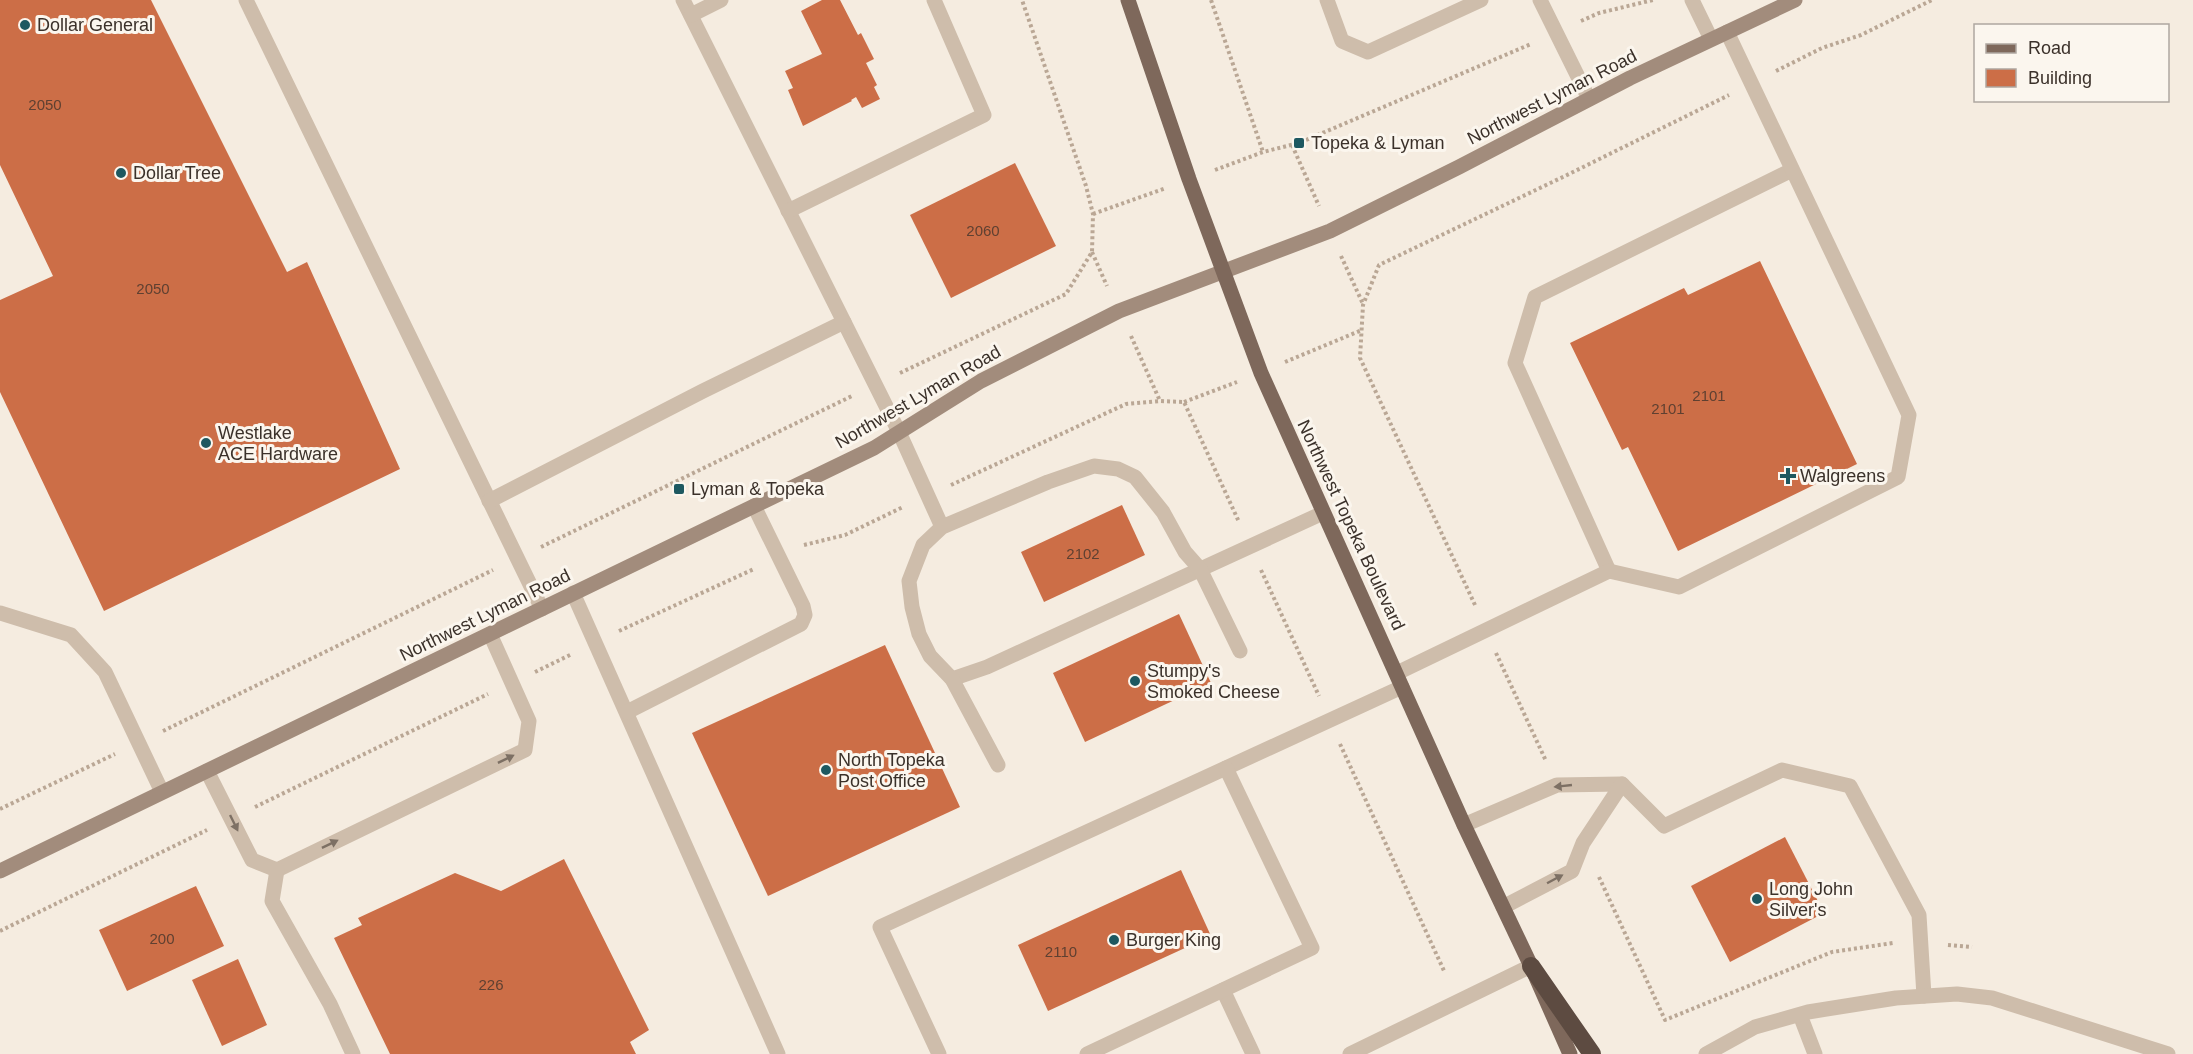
<svg xmlns="http://www.w3.org/2000/svg" width="2193" height="1054" viewBox="0 0 2193 1054" font-family="Helvetica,sans-serif">
<rect width="100%" height="100%" fill="#f5ece0"/>
<g fill="#cc6e47">
<polygon points="0,0 151,0 287,272 307,262 400,469 104,611 0,392 0,300 53,276 0,165"/>
<polygon points="822,0 840,0 858,35 861,33 874,59 866,63 877,85 874,87 880,99 862,108 856,97 851,100 852,101 803,126 788,90 793,88 785,71 822,54 801,11"/>
<polygon points="1015,163 1056,246 951,298 910,215"/>
<polygon points="1760,261 1857,464 1678,551 1628,447 1622,450 1570,343 1684,288 1688,295"/>
<polygon points="1122,505 1145,555 1044,602 1021,552"/>
<polygon points="1179,614 1211,683 1085,742 1053,673"/>
<polygon points="885,645 960,807 768,896 692,733"/>
<polygon points="1785,837 1824,913 1730,962 1691,886"/>
<polygon points="564,859 649,1030 630,1042 636,1054 390,1054 334,938 362,925 358,918 455,873 501,891"/>
<polygon points="1181,870 1211,936 1048,1011 1018,945"/>
<polygon points="196,886 224,946 127,991 99,930"/>
<polygon points="238,959 267,1025 222,1046 192,980"/>
</g>
<g fill="none" stroke-linecap="round" stroke-linejoin="round">
<g stroke="#baa795" stroke-width="4" stroke-dasharray="3 3" stroke-linecap="butt">
<polyline points="1211,0 1263,152"/>
<polyline points="1581,21 1599,13 1653,0"/>
<polyline points="1776,71 1822,48 1861,35 1932,0"/>
<polyline points="1292,145 1319,206"/>
<polyline points="1215,170 1263,152 1299,143 1531,44"/>
<polyline points="1093,214 1166,188"/>
<polyline points="1092,252 1107,286"/>
<polyline points="1341,256 1363,304"/>
<polyline points="1131,336 1160,401"/>
<polyline points="1285,362 1362,330"/>
<polyline points="900,373 1066,294 1092,252 1093,214 1086,186 1022,0"/>
<polyline points="1184,402 1237,382"/>
<polyline points="951,485 1126,404 1160,401 1184,402 1239,522"/>
<polyline points="804,545 845,535 903,507"/>
<polyline points="541,547 852,396"/>
<polyline points="1261,570 1319,696"/>
<polyline points="1475,605 1360,358 1363,305 1379,265 1565,176 1729,95"/>
<polyline points="619,631 754,569"/>
<polyline points="1496,653 1546,761"/>
<polyline points="535,672 572,654"/>
<polyline points="163,731 493,570"/>
<polyline points="1340,744 1445,973"/>
<polyline points="255,807 488,694"/>
<polyline points="0,809 115,754"/>
<polyline points="1599,877 1665,1020 1832,952 1893,943"/>
<polyline points="0,931 207,830"/>
<polyline points="1948,945 1972,947"/>
</g>
<g stroke="#cebdab" stroke-width="15">
<polyline points="246,0 542,609"/>
<polyline points="683,0 899,432 942,527"/>
<polyline points="1327,0 1342,41 1368,52 1481,0"/>
<polyline points="1540,0 1589,99"/>
<polyline points="1692,0 1711,39"/>
<polyline points="691,15 721,0"/>
<polyline points="788,211 984,115 934,0"/>
<polyline points="489,501 703,391 844,322"/>
<polyline points="1609,571 1515,363 1535,297 1792,170"/>
<polyline points="573,593 778,1054"/>
<polyline points="0,613 71,635 105,672 162,792"/>
<polyline points="1397,673 1609,571 1679,587 1898,477 1909,415 1727,32"/>
<polyline points="952,679 987,667 1323,513"/>
<polyline points="627,712 801,624 805,615 803,606 754,506"/>
<polyline points="998,765 952,679 930,656 919,634 912,607 909,581 923,545 942,527 1048,482 1094,466 1118,469 1135,477 1163,512 1185,552 1200,569 1240,651"/>
<polyline points="207,771 252,860 277,870 525,750 529,721 490,634"/>
<polyline points="1464,825 1557,785 1622,784 1664,826 1782,770 1850,786 1919,915 1924,996"/>
<polyline points="277,870 272,901 330,1004 353,1054"/>
<polyline points="1503,907 1572,871 1583,843 1622,784"/>
<polyline points="1223,990 1253,1054"/>
<polyline points="1800,1015 1815,1054"/>
<polyline points="939,1054 880,927 1402,687"/>
<polyline points="1087,1054 1312,948 1226,768"/>
</g>
<g stroke="#cebdab" stroke-width="15">
<polyline points="1350,1054 1531,966"/>
<polyline points="1706,1054 1755,1027 1808,1012 1896,998 1957,994 1992,998 2168,1054"/>
</g>
<polyline stroke="#a28c7c" stroke-width="15" points="0,871 874,448 981,381 1119,311 1330,231 1459,167 1630,78 1795,0"/>
<polyline stroke="#7e685b" stroke-width="15" points="1128,0 1189,179 1261,373 1464,825 1531,966 1570,1054"/>
<polyline stroke="#5d4b41" stroke-width="18" points="1531,966 1592,1054"/>
</g>
<defs><path id="oneway-solid" d="M-6-.8H1V-3.2L6.5 0L1 3.2V.8H-6Z" transform="scale(1.5)"/></defs>
<g fill="#7d7064">
<use href="#oneway-solid" transform="translate(506 759) rotate(-26)"/>
<use href="#oneway-solid" transform="translate(1563 786) rotate(174)"/>
<use href="#oneway-solid" transform="translate(234 823) rotate(64)"/>
<use href="#oneway-solid" transform="translate(330 844) rotate(-26)"/>
<use href="#oneway-solid" transform="translate(1555 879) rotate(-28)"/>
</g>
<g fill="#1d5860" stroke="#fbf6ee" stroke-width="2">
<circle cx="25" cy="25" r="6"/>
<rect x="1293" y="137" width="12" height="12" rx="3"/>
<circle cx="121" cy="173" r="6"/>
<circle cx="206" cy="443" r="6"/>
<path d="M1785 467h6v6h6v6h-6v6h-6v-6h-6v-6h6z"/>
<rect x="673" y="483" width="12" height="12" rx="3"/>
<circle cx="1135" cy="681" r="6"/>
<circle cx="826" cy="770" r="6"/>
<circle cx="1757" cy="899" r="6"/>
<circle cx="1114" cy="940" r="6"/>
</g>
<g text-anchor="middle" dominant-baseline="central" stroke-width="6" stroke-linejoin="round" paint-order="stroke">
<g font-size="15" fill="#5f4031">
<text x="45" y="104">2050</text>
<text x="983" y="230">2060</text>
<text x="153" y="288">2050</text>
<text x="1709" y="395">2101</text>
<text x="1668" y="408">2101</text>
<text x="1083" y="553">2102</text>
<text x="162" y="938">200</text>
<text x="1061" y="951">2110</text>
<text x="491" y="984">226</text>
</g>
<g font-size="18" fill="#3b312a" stroke="#fbf6ee" text-anchor="start">
<text x="37" y="25">Dollar General</text>
<text x="1311" y="143">Topeka &amp; Lyman</text>
<text x="133" y="173">Dollar Tree</text>
<text x="218" y="433">Westlake<tspan x="218" dy="21">ACE Hardware</tspan></text>
<text x="1800" y="476">Walgreens</text>
<text x="691" y="489">Lyman &amp; Topeka</text>
<text x="1147" y="671">Stumpy's<tspan x="1147" dy="21">Smoked Cheese</tspan></text>
<text x="838" y="760">North Topeka<tspan x="838" dy="21">Post Office</tspan></text>
<text x="1769" y="889">Long John<tspan x="1769" dy="21">Silver's</tspan></text>
<text x="1126" y="940">Burger King</text>
</g>
<g font-size="18" fill="#3b312a" stroke="#fbf6ee">
<text transform="translate(1552 97) rotate(-27)">Northwest Lyman Road</text>
<text transform="translate(918 397) rotate(-30)">Northwest Lyman Road</text>
<text transform="translate(1351 525) rotate(65)">Northwest Topeka Boulevard</text>
<text transform="translate(485 615) rotate(-26)">Northwest Lyman Road</text>
</g>
</g>
<rect x="1974" y="24" width="195" height="78" fill="#fbf6ee" stroke="#aea7a0" stroke-width="1.5"/>
<rect x="1986" y="44" width="30" height="9" fill="#7e685b" stroke="#aea7a0" stroke-width="1.5"/>
<text x="2028" y="54" font-size="18" fill="#3b312a">Road</text>
<rect x="1986" y="69" width="30" height="18" fill="#cc6e47" stroke="#aea7a0" stroke-width="1.5"/>
<text x="2028" y="84" font-size="18" fill="#3b312a">Building</text>
</svg>
